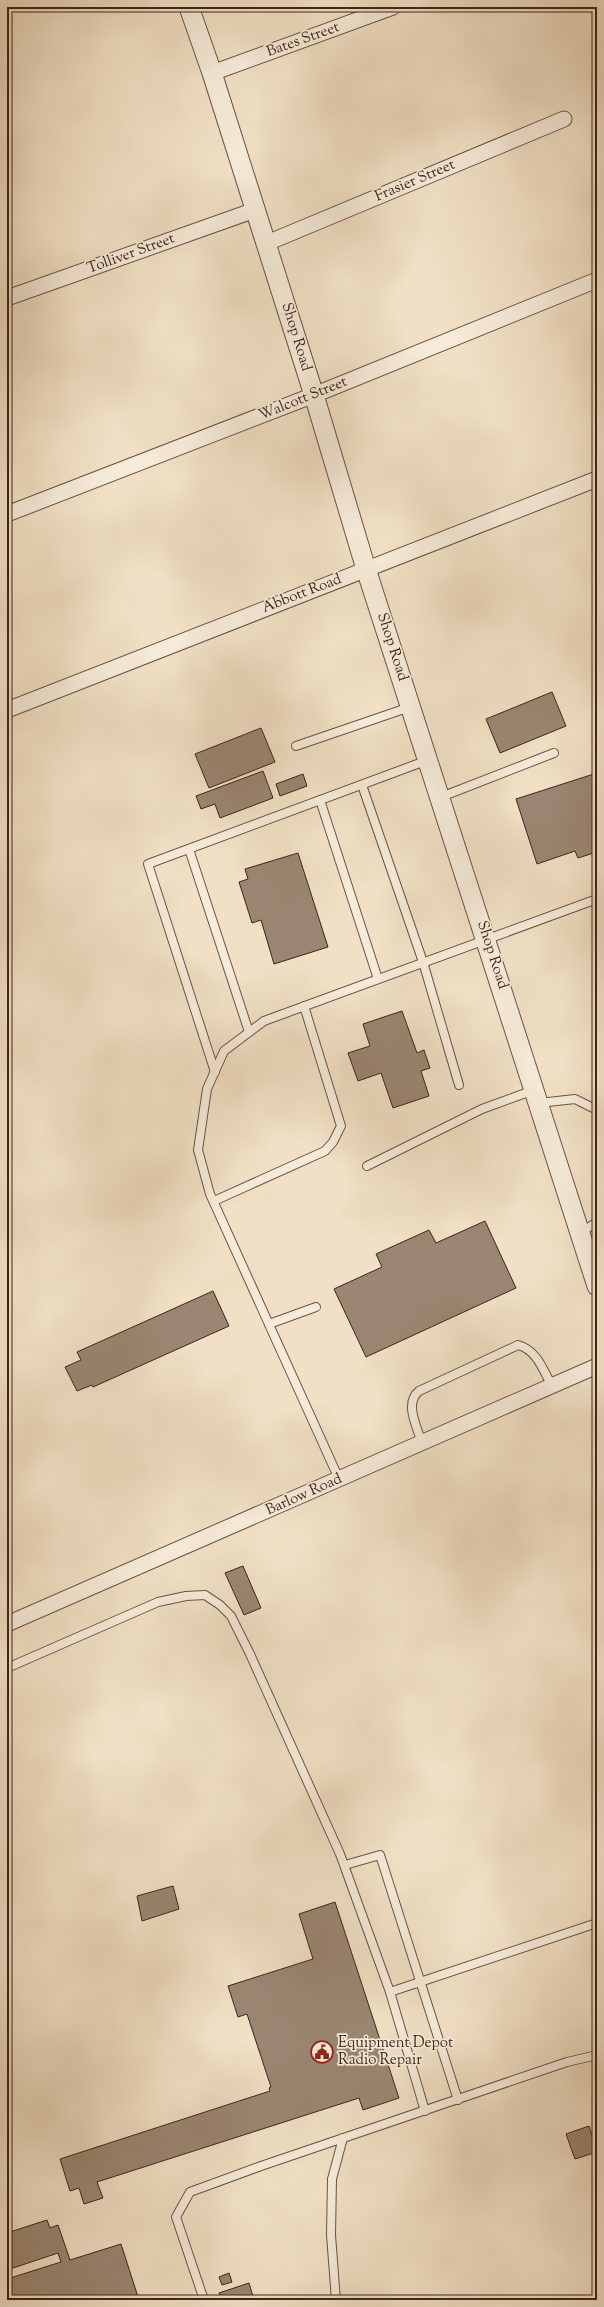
<svg xmlns="http://www.w3.org/2000/svg" width="604" height="2307" viewBox="0 0 604 2307" font-family="'Sorts Mill Goudy',serif">
<rect width="100%" height="100%" fill="#f1e0c5"/>
<filter id="stains"><feTurbulence type="fractalNoise" baseFrequency=".005" numOctaves="4"/><feColorMatrix values="0 0 0 0 .2 0 0 0 0 .09 0 0 0 0 .02 0 0 0 .5 -.17"/></filter>
<radialGradient id="worn" r=".72"><stop offset=".6" stop-color="#630" stop-opacity="0"/><stop offset="1" stop-color="#630" stop-opacity=".3"/></radialGradient>
<g fill="#9a8672" stroke="#3c2419">
<polygon points="552,692 566,726 500,753 486,719"/>
<polygon points="261,728 275,762 209,788 195,754"/>
<polygon points="263,771 273,798 220,818 215,804 201,809 196,796"/>
<polygon points="597,773 597,852 578,858 575,851 537,864 516,799"/>
<polygon points="303,774 307,786 280,796 276,784"/>
<polygon points="298,853 328,947 274,964 261,920 252,923 239,882 248,879 245,869"/>
<polygon points="402,1011 417,1053 424,1050 430,1068 421,1071 429,1096 393,1108 381,1073 358,1081 348,1053 370,1046 363,1024"/>
<polygon points="485,1221 516,1288 366,1357 334,1289 382,1267 376,1254 429,1230 436,1243"/>
<polygon points="213,1291 229,1326 93,1387 92,1385 77,1391 65,1367 81,1360 77,1352"/>
<polygon points="243,1566 261,1608 244,1615 225,1573"/>
<polygon points="173,1886 179,1909 142,1921 137,1896"/>
<polygon points="335,1902 399,2098 363,2110 359,2098 97,2182 103,2198 84,2204 79,2188 70,2191 60,2159 270,2091 269,2088 271,2087 247,2014 238,2017 228,1986 313,1959 299,1914"/>
<polygon points="589,2126 597,2152 575,2159 566,2134"/>
<polygon points="47,2220 50,2228 58,2225 70,2260 121,2244 139,2300 7,2300 7,2279 61,2262 58,2253 7,2270 7,2233"/>
<polygon points="229,2273 232,2282 222,2285 219,2277"/>
<polygon points="249,2283 254,2300 222,2300 219,2293"/>
</g>
<g fill="none" stroke-linecap="round" stroke-linejoin="round">
<g stroke="#695344" stroke-width="10">
<g id="service">
<polyline points="296,746 410,707"/>
<polyline points="362,785 423,962 459,1085"/>
<polyline points="441,797 554,753"/>
<polyline points="320,800 378,979"/>
<polyline points="189,849 249,1032"/>
<polyline points="215,1072 148,864 428,760"/>
<polyline points="539,1103 575,1099 597,1110"/>
<polyline points="367,1166 482,1109 534,1090"/>
<polyline points="214,1201 325,1151 333,1142 341,1126 304,1006"/>
<polyline points="580,1233 597,1222"/>
<polyline points="269,1324 316,1307"/>
<path d="M422 1443C417 1427 404 1403 419 1391L518 1345C537 1350 543 1370 552 1386"/>
<polyline points="339,1479 210,1194 198,1150 207,1089 224,1051 264,1021 597,899"/>
<polyline points="7,1668 158,1602 186,1596 205,1595 220,1605 231,1616 250,1654 340,1854 390,1992 597,1923"/>
<polyline points="345,1865 380,1855 458,2100"/>
<polyline points="390,1992 425,2111"/>
<polyline points="204,2300 176,2217 190,2192 261,2166 567,2062 597,2055"/>
<polyline points="336,2300 331,2235 332,2179 343,2138"/>
</g>
</g>
<g stroke="#695344" stroke-width="17">
<g id="minor">
<polyline points="212,73 393,7"/>
<polyline points="267,243 564,119"/>
<polyline points="7,298 255,210"/>
<polyline points="7,514 314,395 597,280"/>
<polyline points="7,710 597,479"/>
<polyline points="7,1624 597,1366"/>
</g>
</g>
<g stroke="#695344" stroke-width="21">
<polyline id="tertiary" points="189,7 212,73 314,395 366,569 597,1286"/>
</g>
<use href="#service" stroke="#f6ebd9" stroke-width="8"/>
<use href="#minor" stroke="#f6ebd9" stroke-width="15"/>
<use href="#tertiary" stroke="#f6ebd9" stroke-width="19"/>
</g>
<defs>
<g id="civic-ring" transform="scale(1.15)"><circle r="9.5" fill="#f6ebd9" stroke="#8f2418" stroke-width="1.5"/><path d="M-.6-6.5H3V-4.5H.6V-3L4-1V1h2V6H-6V1h2V-1L-.6-3ZM-1.2 2.5V6h2.4V2.5Z" fill="#8f2418"/></g>
</defs>
<g fill-rule="evenodd">
<use href="#civic-ring" x="322" y="2052"/>
</g>
<g text-anchor="middle" dominant-baseline="central" stroke-width="3.5" stroke-linejoin="round" paint-order="stroke">
<g font-size="15" fill="#3c2419" stroke="#f6ebd9">
<text transform="translate(303 40) rotate(-20)">Bates Street</text>
<text transform="translate(415 181) rotate(-23)">Frasier Street</text>
<text transform="translate(131 254) rotate(-20)">Tolliver Street</text>
<text transform="translate(296 337) rotate(73)">Shop Road</text>
<text transform="translate(303 399) rotate(-22)">Walcott Street</text>
<text transform="translate(302 594) rotate(-21)">Abbott Road</text>
<text transform="translate(392 647) rotate(72)">Shop Road</text>
<text transform="translate(492 955) rotate(72)">Shop Road</text>
<text transform="translate(304 1495) rotate(-24)">Barlow Road</text>
</g>
<g font-size="15" fill="#3c2419" stroke="#f6ebd9" text-anchor="start">
<text x="338" y="2043">Equipment Depot<tspan x="338" dy="17">Radio Repair</tspan></text>
</g>
</g>
<rect width="604" height="2307" fill="none" stroke="#f1e0c5" stroke-width="24"/>
<rect x="8" y="8" width="588" height="2291" fill="none" stroke="#3c2419" stroke-width="2"/>
<rect x="12" y="12" width="580" height="2283" fill="none" stroke="#3c2419"/>
<rect width="100%" height="100%" filter="url(#stains)"/>
<rect width="100%" height="100%" fill="url(#worn)"/>
</svg>
